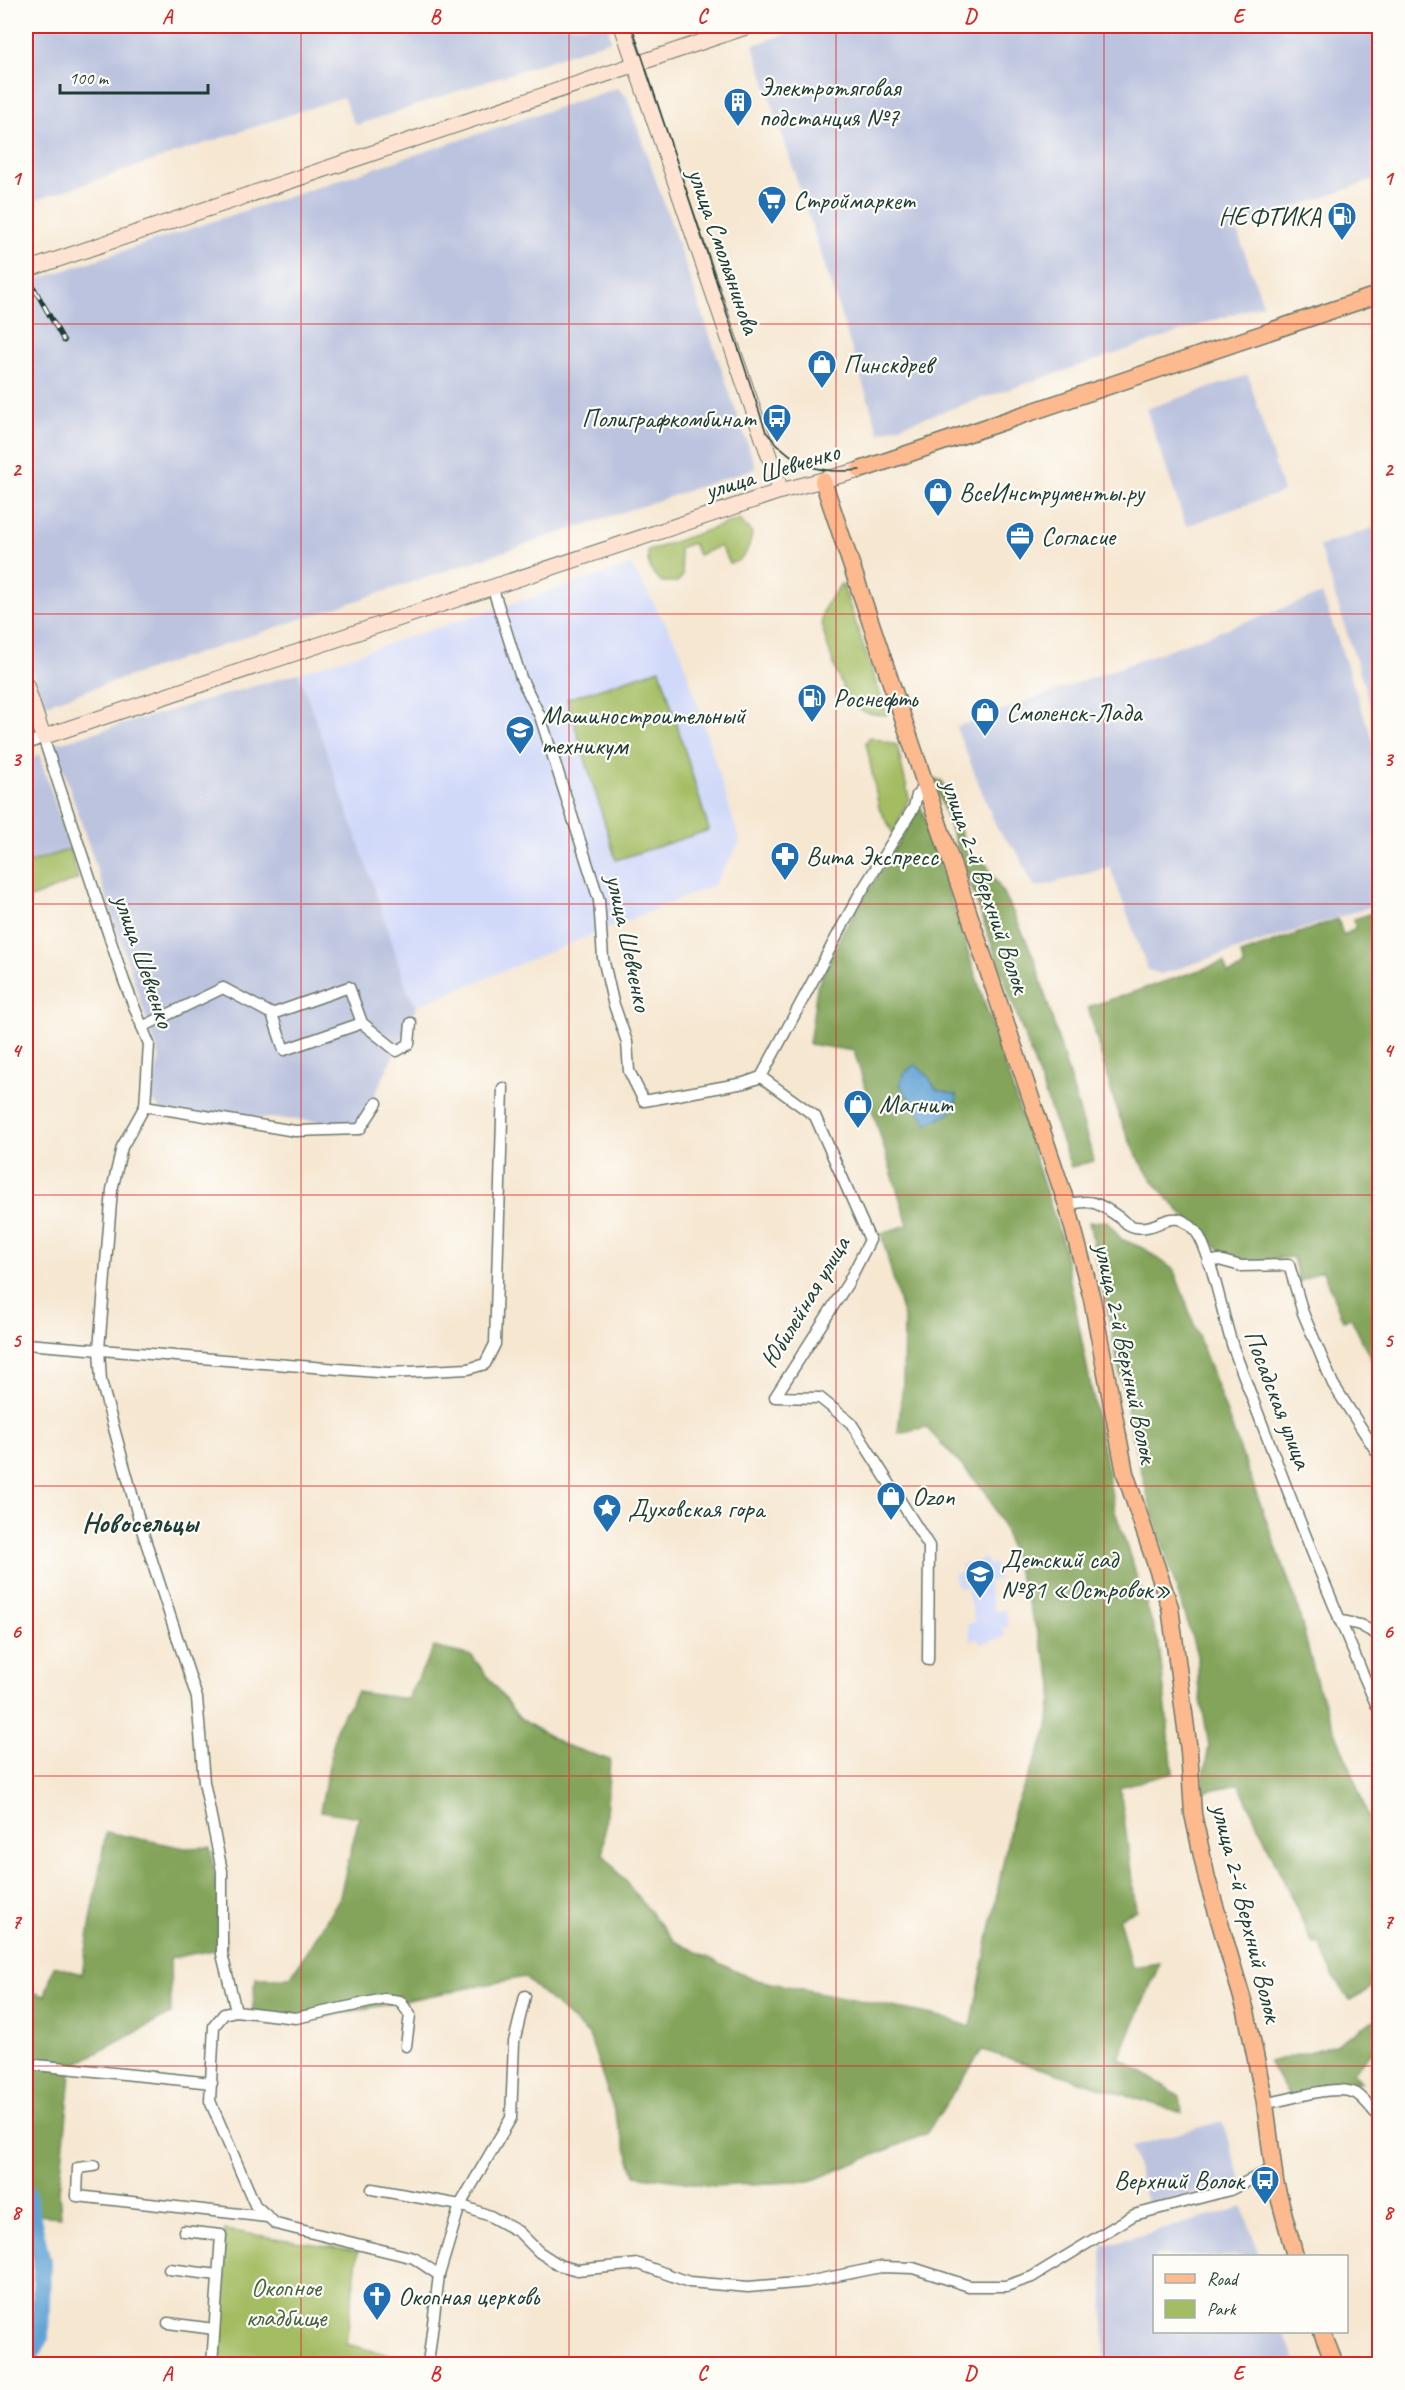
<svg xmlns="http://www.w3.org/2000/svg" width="1405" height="2390" viewBox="0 0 1405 2390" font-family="Caveat,sans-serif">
<rect width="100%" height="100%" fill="#fdfcf7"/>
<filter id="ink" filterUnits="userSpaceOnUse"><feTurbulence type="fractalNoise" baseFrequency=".0167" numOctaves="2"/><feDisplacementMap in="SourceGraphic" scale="12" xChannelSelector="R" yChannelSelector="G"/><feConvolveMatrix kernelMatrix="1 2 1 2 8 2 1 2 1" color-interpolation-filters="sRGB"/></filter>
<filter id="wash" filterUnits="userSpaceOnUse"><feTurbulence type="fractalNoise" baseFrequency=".008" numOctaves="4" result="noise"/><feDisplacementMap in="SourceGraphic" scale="24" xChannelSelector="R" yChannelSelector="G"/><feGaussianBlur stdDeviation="1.35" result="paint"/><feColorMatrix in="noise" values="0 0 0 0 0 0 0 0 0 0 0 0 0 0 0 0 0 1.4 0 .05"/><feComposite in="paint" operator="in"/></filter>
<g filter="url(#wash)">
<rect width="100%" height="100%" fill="#f6e7d1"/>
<g fill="#d1d9f9">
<polygon points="631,565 680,648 740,842 714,885 417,1006 408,991 373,884 299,673"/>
<polygon points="986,1558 988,1565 994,1563 999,1579 987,1583 995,1612 1005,1609 1009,1626 1003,1628 1005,1637 980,1644 978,1638 971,1640 967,1624 975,1622 966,1587 958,1588 954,1574 963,1572 961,1565"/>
</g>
<g fill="#bbc3de">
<polygon points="26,26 608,26 611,40 357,125 353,121 343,97 28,203 26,195"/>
<polygon points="810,26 1379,26 1379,178 1236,228 1263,304 879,433 753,45"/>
<polygon points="617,88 627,97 756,468 43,705 26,653 26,283"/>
<polygon points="1248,375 1283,492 1186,526 1146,409"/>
<polygon points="1379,526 1380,526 1379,732 1319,546"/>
<polygon points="1322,594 1379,758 1379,904 1161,974 1148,970 1110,867 1035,888 1017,852 997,829 956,727"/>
<polygon points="299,673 373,884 408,991 417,1006 361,1124 161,1111 149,1095 160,1059 55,744"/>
<polygon points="39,754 70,849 26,864 26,761"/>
<polygon points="1222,2121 1241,2181 1148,2206 1131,2147"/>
<polygon points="1243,2207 1259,2256 1154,2256 1154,2332 1284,2332 1296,2364 1105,2364 1102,2246"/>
</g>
<g fill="#a4bd64" stroke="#627d4c" stroke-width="1.5">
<path d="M739 519 752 533C750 547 745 562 730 563L720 546 698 555 693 543 679 548 683 576 677 582H661C651 573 647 564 648 551Z"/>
<path d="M841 584 843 586 887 715C874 715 861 713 852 704 843 693 819 629 822 616 824 604 834 594 841 584Z"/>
<polygon points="660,669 709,830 616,860 567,699"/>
<polygon points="870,737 897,745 909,798 893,833 879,808 866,742"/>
<polygon points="70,849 78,879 26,900 26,864"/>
<polygon points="225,2230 358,2251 346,2344 386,2354 423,2360 422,2364 217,2364"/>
</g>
<g fill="#83a45a" stroke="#517047" stroke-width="1.5">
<polygon points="933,779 942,781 970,858 986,864 1009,903 1035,960 1094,1161 1071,1167"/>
<polygon points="921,807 1063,1244 1115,1511 1159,1644 1173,1773 1120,1787 1136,1910 1119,1918 1131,1967 1160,1963 1119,2058 1180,2096 1182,2113 982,2050 926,2134 811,2181 714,2186 635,2175 589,2035 524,1977 293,2023 252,2015 256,1978 290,1978 339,1900 359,1817 320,1811 337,1725 357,1692 407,1699 434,1647 472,1656 519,1718 564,1745 610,1760 603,1854 674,1941 752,1979 938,2016 971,2027 1013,1812 1047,1733 1054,1684 1004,1529 986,1492 926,1427 898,1433 903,1381 904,1319 881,1233 908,1225 854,1051 809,1044 817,987 843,931"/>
<path d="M1379 911V1359L1372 1361 1351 1318 1343 1320 1322 1270 1299 1282 1293 1257 1235 1263C1207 1237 1177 1212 1154 1182 1116 1132 1105 1065 1088 1007L1224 962 1228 974 1244 967 1241 954 1338 919 1343 935 1355 929 1354 919Z"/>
<polygon points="1107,1221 1121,1239 1145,1249 1174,1270 1296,1601 1318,1687 1379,1843 1379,1962 1373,1964 1370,1989 1350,2000 1332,1974 1319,1943 1313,1944 1239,1784 1201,1792 1209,1746 1198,1682 1198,1658 1148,1497 1132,1433 1089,1222"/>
<polygon points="106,1832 185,1848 210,1847 226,1948 170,1958 171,2014 72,2066 59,2191 61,2217 26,2214 26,1990 45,1996 54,1966 82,1974"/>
<polygon points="1379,2017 1379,2049 1371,2053 1353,2072 1361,2082 1310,2088 1290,2098 1269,2062 1336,2045"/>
</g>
<path fill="#62a3d5" stroke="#407084" stroke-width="1.5" d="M915 1064 928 1076 936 1089 957 1095C957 1114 944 1117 928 1124L900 1085 903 1075Z"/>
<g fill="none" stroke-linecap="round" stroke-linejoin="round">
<polyline stroke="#62a3d5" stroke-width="18" points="26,2193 42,2261 40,2338 26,2362"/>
</g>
</g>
<g filter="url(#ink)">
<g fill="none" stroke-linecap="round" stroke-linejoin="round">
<g stroke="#6a786b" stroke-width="13">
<g id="street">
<polyline points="493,589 521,678 540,716 599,900 603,958 613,1002 627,1042 629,1071 644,1101 744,1083 761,1077 858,897 914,807 917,795 925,786"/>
<polyline points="26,745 43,737 124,981 149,1044 145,1106 295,1131 360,1129 377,1103"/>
<polyline points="272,1014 349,987 362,1023"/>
<polyline points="142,1027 223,988 272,1014 284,1050 362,1023 397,1051 409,1044 411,1023"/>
<polyline points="761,1077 815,1116 870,1240 848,1283 775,1397 820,1398 851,1423 929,1546 928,1660"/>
<polyline points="145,1106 122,1147 112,1190 99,1349 101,1381 141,1527 197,1698 204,1782 222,1871 222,1954 236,2011"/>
<path d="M1067 1205C1092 1198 1099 1203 1120 1218 1124 1222 1129 1226 1135 1227 1161 1232 1172 1202 1197 1233 1211 1252 1224 1323 1234 1350 1280 1472 1327 1594 1380 1713"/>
<polyline points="1208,1262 1219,1260 1241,1266 1289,1265 1303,1313 1333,1384 1380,1457"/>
<polyline points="26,1344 389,1373 468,1369 485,1364 495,1344 503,1088"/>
<polyline points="1339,1620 1360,1625 1380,1636"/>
<polyline points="406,2046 410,2015 400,2001 384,1999 296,2018 236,2011 224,2014 214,2026 210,2101 255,2205 276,2224 414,2258 439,2275"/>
<polyline points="26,2064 212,2083"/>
<path d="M1265 2103C1289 2101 1335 2082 1357 2094 1365 2099 1373 2111 1380 2118"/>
<polyline points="94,2166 78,2168 77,2196 267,2217"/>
<polyline points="372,2189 460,2205 490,2216 519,2232 539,2252 559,2265 577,2270 639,2264 689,2282 748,2287 807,2282 881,2267 913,2268 969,2286 1006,2286 1032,2277 1134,2215 1230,2190 1274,2168"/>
<polyline points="184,2231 221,2235 212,2364"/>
<polyline points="169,2269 218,2275"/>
<polyline points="168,2323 214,2329"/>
<polyline points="428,2364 439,2275 460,2205 511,2118 514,2042 525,1996"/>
</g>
</g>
<g stroke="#6a786b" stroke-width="17">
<g id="secondary">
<polyline points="622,26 781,491"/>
<polyline points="26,270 749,26"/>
<polyline points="26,685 43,737 781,491 860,470"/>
</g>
</g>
<g stroke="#6a786b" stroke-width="19">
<g id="primary">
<polyline points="860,470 1380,294"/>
<polyline points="823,481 1067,1205 1092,1299 1125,1473 1170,1607 1189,1751 1193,1814 1207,1879 1246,2011 1265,2103 1275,2182 1295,2256"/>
<polyline points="1322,2332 1335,2364"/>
</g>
</g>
<use href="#street" stroke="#fff" stroke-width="10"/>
<use href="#secondary" stroke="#fee3d2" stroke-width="15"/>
<use href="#primary" stroke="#fcba8e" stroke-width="16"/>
<path stroke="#1f3d34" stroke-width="1.5" d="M632 26 766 432C795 465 816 475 860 470"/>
<g stroke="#1f3d34" stroke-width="5">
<polyline id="rail" points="26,274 64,341"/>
</g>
<use href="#rail" stroke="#fdfcf7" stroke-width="3" stroke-dasharray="9" stroke-linecap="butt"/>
</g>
</g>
<path fill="none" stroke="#d62828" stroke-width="1.5" stroke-opacity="0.55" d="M301 26V2364M569 26V2364M836 26V2364M1104 26V2364M26 324H1380M26 614H1380M26 904H1380M26 1195H1380M26 1486H1380M26 1776H1380M26 2066H1380"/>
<defs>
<g id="building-pin" transform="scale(1.5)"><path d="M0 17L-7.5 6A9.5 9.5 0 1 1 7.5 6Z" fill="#1f6fb2" stroke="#fdfcf7"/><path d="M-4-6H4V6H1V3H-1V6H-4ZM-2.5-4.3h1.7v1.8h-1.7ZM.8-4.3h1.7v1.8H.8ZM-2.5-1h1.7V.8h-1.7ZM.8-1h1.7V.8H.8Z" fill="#fff"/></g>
<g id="supermarket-pin" transform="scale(1.5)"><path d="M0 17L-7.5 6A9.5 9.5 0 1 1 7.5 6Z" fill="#1f6fb2" stroke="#fdfcf7"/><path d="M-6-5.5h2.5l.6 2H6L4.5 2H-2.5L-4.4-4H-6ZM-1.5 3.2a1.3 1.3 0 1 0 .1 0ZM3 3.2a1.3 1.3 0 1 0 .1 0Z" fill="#fff"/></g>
<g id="fuel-pin" transform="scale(1.5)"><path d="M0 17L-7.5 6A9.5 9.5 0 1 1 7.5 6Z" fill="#1f6fb2" stroke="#fdfcf7"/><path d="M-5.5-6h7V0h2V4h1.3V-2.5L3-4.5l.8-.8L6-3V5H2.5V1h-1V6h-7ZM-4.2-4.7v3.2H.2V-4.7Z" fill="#fff"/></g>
<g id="shop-pin" transform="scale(1.5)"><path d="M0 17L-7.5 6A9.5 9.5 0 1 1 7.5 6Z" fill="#1f6fb2" stroke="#fdfcf7"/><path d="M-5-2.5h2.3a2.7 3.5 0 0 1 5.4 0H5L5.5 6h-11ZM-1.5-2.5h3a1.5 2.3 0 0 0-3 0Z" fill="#fff"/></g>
<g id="bus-pin" transform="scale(1.5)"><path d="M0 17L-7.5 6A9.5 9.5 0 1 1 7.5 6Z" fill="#1f6fb2" stroke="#fdfcf7"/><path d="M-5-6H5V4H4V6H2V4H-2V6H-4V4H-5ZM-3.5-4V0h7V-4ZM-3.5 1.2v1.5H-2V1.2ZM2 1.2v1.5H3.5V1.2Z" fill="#fff"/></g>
<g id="office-pin" transform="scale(1.5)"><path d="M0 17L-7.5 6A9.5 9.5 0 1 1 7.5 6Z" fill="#1f6fb2" stroke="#fdfcf7"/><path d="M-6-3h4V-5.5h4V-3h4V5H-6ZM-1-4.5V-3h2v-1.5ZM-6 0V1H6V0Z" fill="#fff"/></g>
<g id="university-pin" transform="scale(1.5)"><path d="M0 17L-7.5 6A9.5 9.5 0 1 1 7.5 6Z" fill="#1f6fb2" stroke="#fdfcf7"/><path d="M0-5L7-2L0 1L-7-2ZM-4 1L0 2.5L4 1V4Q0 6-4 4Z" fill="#fff"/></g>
<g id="pharmacy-pin" transform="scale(1.5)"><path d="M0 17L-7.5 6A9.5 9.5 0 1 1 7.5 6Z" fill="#1f6fb2" stroke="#fdfcf7"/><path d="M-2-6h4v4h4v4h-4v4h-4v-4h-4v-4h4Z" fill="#fff"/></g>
<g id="sight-pin" transform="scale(1.5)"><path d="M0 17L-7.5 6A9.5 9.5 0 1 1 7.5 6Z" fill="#1f6fb2" stroke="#fdfcf7"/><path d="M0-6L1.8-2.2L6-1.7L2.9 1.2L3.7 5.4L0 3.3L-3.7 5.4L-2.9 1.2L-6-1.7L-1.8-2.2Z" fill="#fff"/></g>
<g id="school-pin" transform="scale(1.5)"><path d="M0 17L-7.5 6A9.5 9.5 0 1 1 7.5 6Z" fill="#1f6fb2" stroke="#fdfcf7"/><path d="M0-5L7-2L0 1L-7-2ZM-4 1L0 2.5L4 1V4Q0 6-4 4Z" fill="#fff"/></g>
<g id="church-pin" transform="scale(1.5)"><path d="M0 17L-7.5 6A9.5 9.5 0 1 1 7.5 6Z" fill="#1f6fb2" stroke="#fdfcf7"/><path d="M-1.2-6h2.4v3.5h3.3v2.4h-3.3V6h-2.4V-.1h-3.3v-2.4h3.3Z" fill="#fff"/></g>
</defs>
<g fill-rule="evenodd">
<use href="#building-pin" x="738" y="102"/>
<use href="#supermarket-pin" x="772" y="200"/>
<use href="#fuel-pin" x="1342" y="216"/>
<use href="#shop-pin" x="822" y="364"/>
<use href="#bus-pin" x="777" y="418"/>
<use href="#shop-pin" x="938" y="492"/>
<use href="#office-pin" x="1020" y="536"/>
<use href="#fuel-pin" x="812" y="698"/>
<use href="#shop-pin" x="985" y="712"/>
<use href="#university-pin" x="520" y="730"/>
<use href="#pharmacy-pin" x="785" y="856"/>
<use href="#shop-pin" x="858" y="1104"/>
<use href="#shop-pin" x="891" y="1496"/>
<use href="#sight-pin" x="607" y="1508"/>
<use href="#school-pin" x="980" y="1574"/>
<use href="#bus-pin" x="1265" y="2180"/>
<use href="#church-pin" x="377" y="2296"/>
</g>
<g text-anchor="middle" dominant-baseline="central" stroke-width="4.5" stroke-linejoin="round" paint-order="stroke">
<g font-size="26" fill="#1f3d34" stroke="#fdfcf7" text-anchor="start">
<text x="759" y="87">Электротяговая<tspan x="759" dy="30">подстанция №7</tspan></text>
<text x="793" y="200">Строймаркет</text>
<text x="1321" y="216" text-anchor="end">НЕФТИКА</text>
<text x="843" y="364">Пинскдрев</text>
<text x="756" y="418" text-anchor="end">Полиграфкомбинат</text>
<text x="959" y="492">ВсеИнструменты.ру</text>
<text x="1041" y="536">Согласие</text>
<text x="833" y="698">Роснефть</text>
<text x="1006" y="712">Смоленск-Лада</text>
<text x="541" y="715">Машиностроительный<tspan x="541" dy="30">техникум</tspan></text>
<text x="806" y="856">Вита Экспресс</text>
<text x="879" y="1104">Магнит</text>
<text x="912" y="1496">Ozon</text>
<text x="628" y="1508">Духовская гора</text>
<text x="1001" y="1559">Детский сад<tspan x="1001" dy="30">№81 «Островок»</tspan></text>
<text x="1244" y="2180" text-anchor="end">Верхний Волок</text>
<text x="398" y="2296">Окопная церковь</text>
</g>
<g font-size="26" fill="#1f3d34" stroke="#fdfcf7">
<text transform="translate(724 251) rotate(71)">улица Смольянинова</text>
<text transform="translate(772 471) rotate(-17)">улица Шевченко</text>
<text transform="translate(986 886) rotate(71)">улица 2-й Верхний Волок</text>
<text transform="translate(629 943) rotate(78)">улица Шевченко</text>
<text transform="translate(144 961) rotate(71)">улица Шевченко</text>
<text transform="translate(805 1302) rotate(-59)">Юбилейная улица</text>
<text transform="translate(1126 1353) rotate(78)">улица 2-й Верхний Волок</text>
<text transform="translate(1278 1399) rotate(69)">Посадская улица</text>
<text transform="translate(1247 1913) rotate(76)">улица 2-й Верхний Волок</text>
</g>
<g font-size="26" fill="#476342" stroke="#fdfcf7">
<text x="286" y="2287">Окопное<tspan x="286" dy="30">кладбище</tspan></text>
</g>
<g font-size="28" font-weight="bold" fill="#1f3d34" stroke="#fdfcf7">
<text x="140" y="1522">Новосельцы</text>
</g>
</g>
<rect width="1405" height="2390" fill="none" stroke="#fdfcf7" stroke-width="66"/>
<rect x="1153" y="2255" width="195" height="78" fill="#fdfcf7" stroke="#a4b0a9" stroke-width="1.5"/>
<rect x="1165" y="2274" width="30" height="9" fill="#fcba8e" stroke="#a4b0a9" stroke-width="1.5"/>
<text x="1207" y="2285" font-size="18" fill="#1f3d34">Road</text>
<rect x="1165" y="2300" width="30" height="18" fill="#a4bd64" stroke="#a4b0a9" stroke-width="1.5"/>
<text x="1207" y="2315" font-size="18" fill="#1f3d34">Park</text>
<path d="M60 84v9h148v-9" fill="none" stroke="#1f3d34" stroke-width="3"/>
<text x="69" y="84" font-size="18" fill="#1f3d34" stroke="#fdfcf7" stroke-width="4.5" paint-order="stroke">100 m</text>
<rect x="33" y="33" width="1339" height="2324" fill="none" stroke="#d62828" stroke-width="2"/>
<g font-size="20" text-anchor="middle" font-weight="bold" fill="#d62828">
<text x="167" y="23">A</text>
<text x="435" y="23">B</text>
<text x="702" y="23">C</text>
<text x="970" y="23">D</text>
<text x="1238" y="23">E</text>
<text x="16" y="185">1</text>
<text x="1388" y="185">1</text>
<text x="16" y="476">2</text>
<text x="1388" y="476">2</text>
<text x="16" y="766">3</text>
<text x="1388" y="766">3</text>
<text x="16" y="1057">4</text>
<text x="1388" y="1057">4</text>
<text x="16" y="1347">5</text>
<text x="1388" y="1347">5</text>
<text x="16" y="1638">6</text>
<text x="1388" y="1638">6</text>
<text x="16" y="1928">7</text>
<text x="1388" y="1928">7</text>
<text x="16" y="2219">8</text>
<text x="1388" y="2219">8</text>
<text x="167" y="2380">A</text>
<text x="435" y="2380">B</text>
<text x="702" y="2380">C</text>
<text x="970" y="2380">D</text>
<text x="1238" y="2380">E</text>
</g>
</svg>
